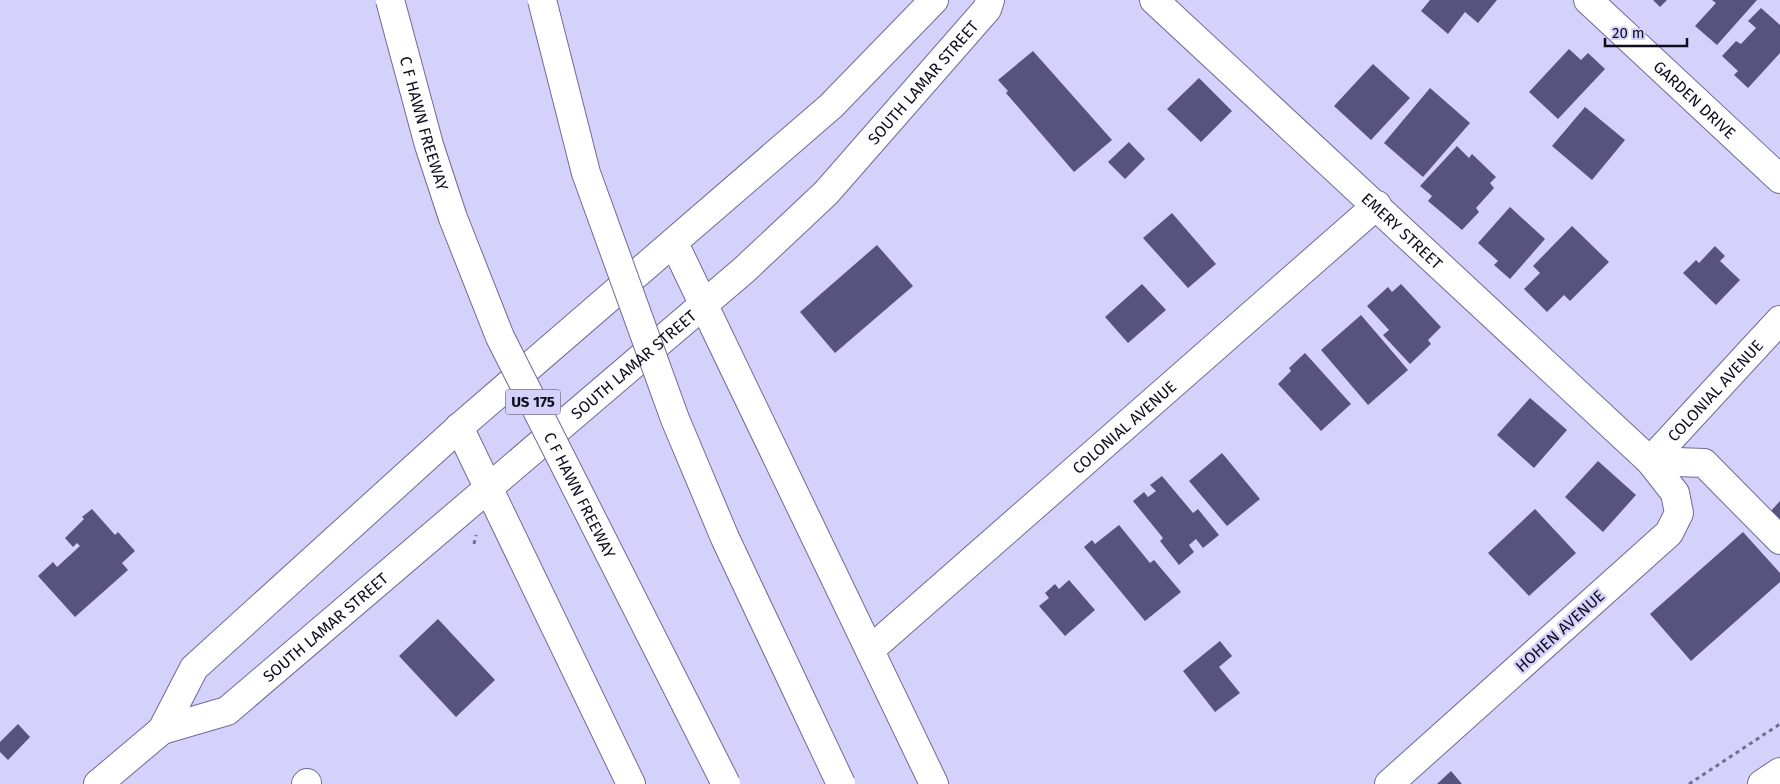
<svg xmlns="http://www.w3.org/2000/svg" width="1780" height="784" viewBox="0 0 1780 784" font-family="'Fira Sans',sans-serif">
<rect width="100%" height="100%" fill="#d4d2fb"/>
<g fill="#57527e">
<polygon points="1430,0 1497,0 1478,23 1465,12 1448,34 1421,11"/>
<polygon points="1653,0 1667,0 1660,7"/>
<polygon points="1712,0 1757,0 1717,45 1695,26 1716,3"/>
<polygon points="1761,8 1780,25 1780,53 1748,88 1734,75 1738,71 1722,56 1736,41 1741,44 1756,28 1748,21"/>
<polygon points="1569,49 1581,60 1588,53 1605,69 1558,119 1529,92"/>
<polygon points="1033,51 1112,140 1074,172 1006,93 1008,91 998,80"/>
<polygon points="1373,64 1410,98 1371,140 1334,106"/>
<polygon points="1199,78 1232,111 1201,142 1167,109"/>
<polygon points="1430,88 1470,123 1423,177 1384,143"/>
<polygon points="1585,107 1625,140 1592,180 1552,146"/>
<polygon points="1129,142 1145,159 1125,179 1108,162"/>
<polygon points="1457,146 1469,158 1472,154 1496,177 1490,183 1494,188 1476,208 1479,212 1462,230 1428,201 1432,196 1420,186"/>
<polygon points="1510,207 1545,239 1510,279 1494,265 1498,261 1478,243"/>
<polygon points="1172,213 1216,264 1188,288 1143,238"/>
<polygon points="1572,226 1609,262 1570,301 1564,295 1547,312 1524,289 1540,273 1533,266"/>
<polygon points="877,245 913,286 835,353 800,312"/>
<polygon points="1715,246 1725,256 1720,261 1740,280 1716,305 1683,273 1696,260 1699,263"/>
<polygon points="1142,284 1166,310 1128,343 1105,317"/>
<polygon points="1401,284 1441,327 1428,340 1431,344 1410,364 1383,335 1389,330 1367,306 1388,287 1392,292"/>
<polygon points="1361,315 1408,370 1368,405 1321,350"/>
<polygon points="1305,353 1351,404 1321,431 1278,384 1291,371 1289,368"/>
<polygon points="1530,398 1567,430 1534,468 1497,435"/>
<polygon points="1222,453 1260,499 1227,526 1189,481"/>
<polygon points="1598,461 1636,495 1603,532 1565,497"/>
<polygon points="1162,476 1193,513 1198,509 1219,535 1203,548 1196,539 1189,545 1194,552 1179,565 1160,541 1163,538 1133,501 1144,492 1148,497 1156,491 1150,485"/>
<polygon points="1780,501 1780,523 1769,513"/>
<polygon points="92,509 115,535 118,532 135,551 122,563 128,570 75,617 38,576 53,562 57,567 80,546 77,543 73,547 65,538 84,519 82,517"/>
<polygon points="1535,509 1576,553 1529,596 1488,553"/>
<polygon points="1119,525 1150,563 1154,560 1181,592 1145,621 1084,547 1092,540 1095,544"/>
<polygon points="1743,532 1780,573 1780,582 1691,661 1650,614"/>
<polygon points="1069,580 1095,610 1065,636 1039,606 1049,598 1045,593 1055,584 1059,589"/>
<polygon points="438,619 495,680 456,717 399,656"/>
<polygon points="1220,641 1232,656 1219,667 1240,693 1215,712 1183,671"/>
<polygon points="18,724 30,737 8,760 0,752 0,742"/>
<polygon points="1451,771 1462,784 1437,784"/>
</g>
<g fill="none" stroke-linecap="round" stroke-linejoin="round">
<g stroke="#6e6a97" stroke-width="30">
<g id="minor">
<path id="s1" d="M1154 0 1650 461 1675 493 1679 513 1669 533 1389 784"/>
<path id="s2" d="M1588 0 1780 179"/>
<path id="s3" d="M1650 461 1780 320"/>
<polyline points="1650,461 1704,463 1780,540"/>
<path id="s4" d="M870 650 1377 205"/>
<polyline points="306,784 307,783"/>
</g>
</g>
<g stroke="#6e6a97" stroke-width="30">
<g id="major">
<path id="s5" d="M934 0 831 106 463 424 194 668 162 730 227 711 744 270 826 193 987 9 990 0"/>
<polyline points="674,243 934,784"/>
<polyline points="459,427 631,784"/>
<polyline points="98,784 162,730"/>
<polyline points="1762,784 1780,772"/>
</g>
</g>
<g stroke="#716f8c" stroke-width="3" stroke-dasharray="4 4" stroke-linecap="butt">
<polyline points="474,544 476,535"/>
<polyline points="1689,784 1780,724"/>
</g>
<use href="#minor" stroke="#fff" stroke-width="28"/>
<use href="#major" stroke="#fff" stroke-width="28"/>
<g stroke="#6e6a97" stroke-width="30" stroke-linecap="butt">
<g id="highway-bridge">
<path id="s6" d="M390 0 429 145 453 218 500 337 726 784"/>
<polyline points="542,0 586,173 675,419 725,538 841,784"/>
</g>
</g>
<use href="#highway-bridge" stroke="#fff" stroke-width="28"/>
</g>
<g text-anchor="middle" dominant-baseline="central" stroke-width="5" stroke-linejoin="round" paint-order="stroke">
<rect fill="#d4d2fb" stroke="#494760" stroke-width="1" x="505.5" y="389.5" width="55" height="25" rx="4"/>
<g font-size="15" font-weight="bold" fill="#0e0c1d">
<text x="533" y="402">US 175</text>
</g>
<g font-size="16" fill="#0e0c1d" stroke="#d4d2fb">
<text stroke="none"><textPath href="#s5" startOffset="2074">SOUTH LAMAR STREET</textPath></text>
<text stroke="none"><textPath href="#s2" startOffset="146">GARDEN DRIVE</textPath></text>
<text stroke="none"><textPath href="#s6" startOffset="128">C F HAWN FREEWAY</textPath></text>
<text stroke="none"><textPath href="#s1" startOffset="339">EMERY STREET</textPath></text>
<text stroke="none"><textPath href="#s5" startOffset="1669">SOUTH LAMAR STREET</textPath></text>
<text stroke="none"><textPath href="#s3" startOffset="96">COLONIAL AVENUE</textPath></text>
<text stroke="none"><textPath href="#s4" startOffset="338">COLONIAL AVENUE</textPath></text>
<text stroke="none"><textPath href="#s6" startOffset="532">C F HAWN FREEWAY</textPath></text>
<text stroke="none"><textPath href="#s5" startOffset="1264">SOUTH LAMAR STREET</textPath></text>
<text transform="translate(1560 631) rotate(-42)">HOHEN AVENUE</text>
</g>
</g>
<path d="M1605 38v8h82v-8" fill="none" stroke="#0e0c1d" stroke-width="2.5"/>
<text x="1612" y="38" font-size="15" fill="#0e0c1d" stroke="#d4d2fb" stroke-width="4" paint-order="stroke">20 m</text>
</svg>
